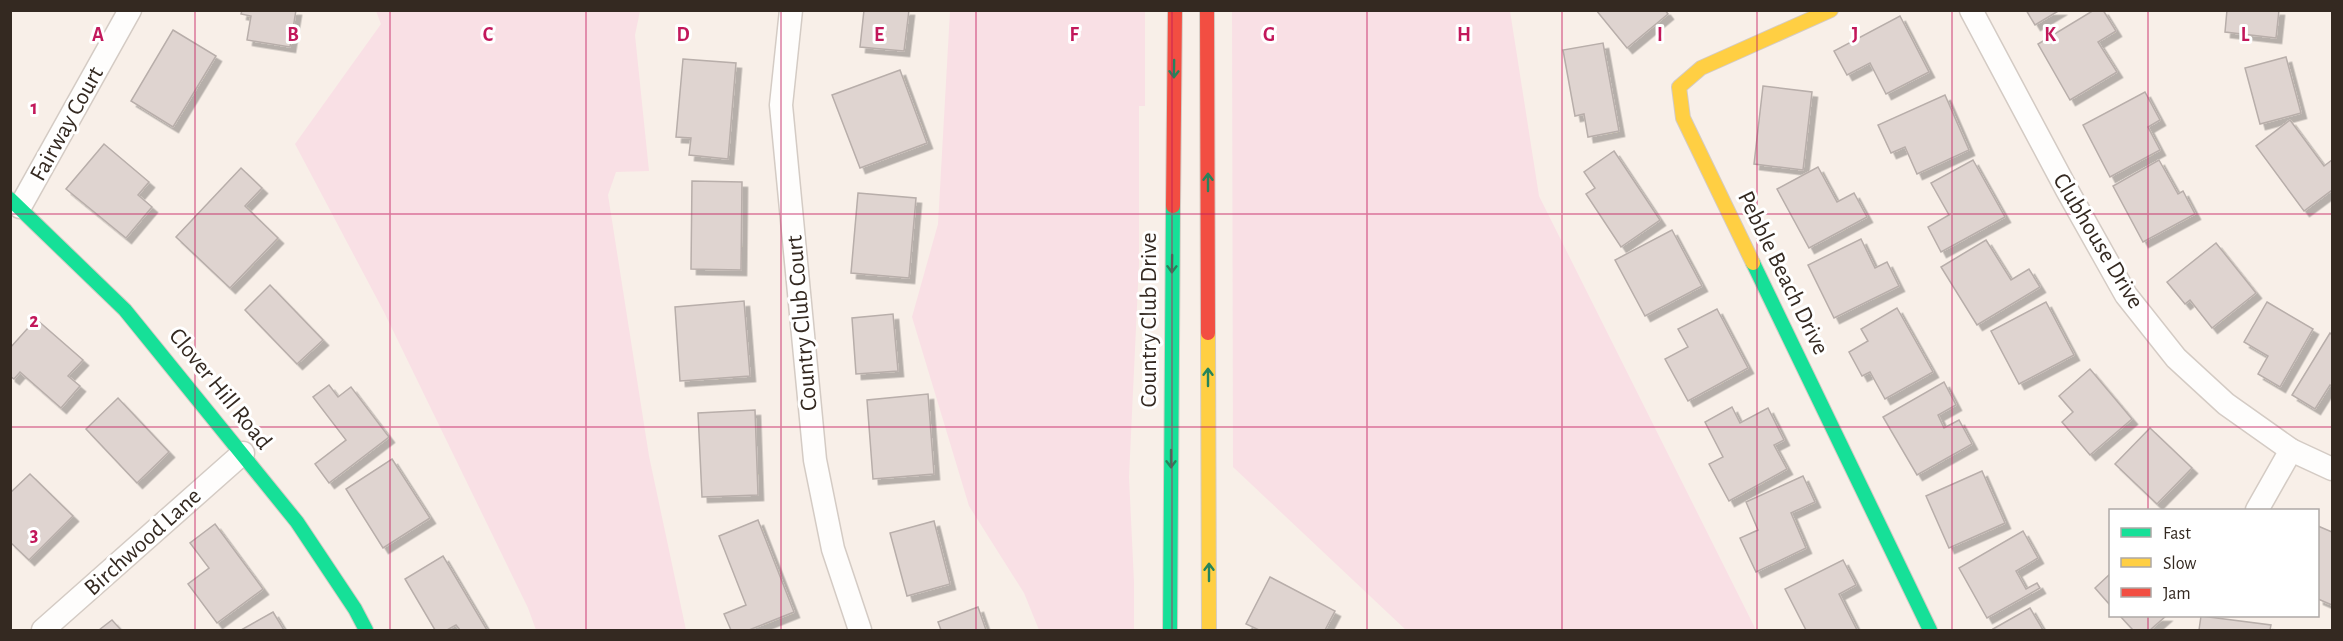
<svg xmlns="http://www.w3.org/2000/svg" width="2343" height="641" viewBox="0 0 2343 641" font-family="'Alegreya Sans',sans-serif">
<defs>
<filter id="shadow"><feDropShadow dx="5.5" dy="5.5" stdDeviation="0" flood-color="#0004"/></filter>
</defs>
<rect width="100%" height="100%" fill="#f8efe8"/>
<g fill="#f9e0e5">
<polygon points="376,11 640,11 635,35 649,171 616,172 608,195 649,456 686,630 536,630 528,608 384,312 295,144 381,24"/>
<polygon points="950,11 1145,11 1145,106 1139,106 1139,264 1129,477 1134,582 1134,630 1039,630 1024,593 969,506 912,317 938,224"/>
<polygon points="1232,11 1510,11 1539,196 1756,630 1406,630 1233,467"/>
</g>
<g fill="#dfd4d0" stroke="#b8aeaa" stroke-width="1.5" filter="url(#shadow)">
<polygon points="242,10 296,10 290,47 247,40 251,16 241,14"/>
<polygon points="864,10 909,10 904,51 860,47"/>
<polygon points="1596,10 1665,10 1668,14 1627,48"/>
<polygon points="2026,10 2060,10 2035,25"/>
<polygon points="2094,10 2103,10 2116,31 2098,42 2117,72 2070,100 2038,44"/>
<polygon points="2227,10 2279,10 2276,38 2225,32"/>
<polygon points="1900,16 1929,72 1886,94 1870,63 1847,75 1834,51"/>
<polygon points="173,30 216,56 173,127 131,101"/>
<polygon points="1603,43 1619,131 1588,137 1584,114 1575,116 1563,50"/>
<polygon points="2286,57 2301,113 2260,124 2245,68"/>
<polygon points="683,59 736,63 728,159 689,155 691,138 676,137"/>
<polygon points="900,70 927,143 860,168 832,95"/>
<polygon points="1763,86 1812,92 1803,170 1754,164"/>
<polygon points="2145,92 2160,120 2148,127 2160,150 2110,177 2083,125"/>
<polygon points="1945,95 1969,150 1917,174 1905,147 1891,153 1878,125"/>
<polygon points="2290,120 2324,166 2332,160 2332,190 2304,211 2256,146"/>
<polygon points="104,144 149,182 138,195 152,207 126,238 66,189"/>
<polygon points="1614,151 1660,220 1621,247 1586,194 1595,188 1584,172"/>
<polygon points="1973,160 2005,217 1941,252 1928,227 1949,215 1931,183"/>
<polygon points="2159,160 2178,194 2183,191 2195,214 2143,242 2113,186"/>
<polygon points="1818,167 1837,202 1854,193 1867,217 1809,248 1777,189"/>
<polygon points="241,168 262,188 245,206 278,238 230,288 176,237"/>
<polygon points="692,181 742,182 741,270 691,269"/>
<polygon points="858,193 916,198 909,278 851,273"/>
<polygon points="1672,230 1702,286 1645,316 1615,260"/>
<polygon points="1861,239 1875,268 1887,262 1899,286 1834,318 1808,265"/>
<polygon points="1986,240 2011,280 2029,269 2040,287 1977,325 1941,267"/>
<polygon points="2216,243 2256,293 2212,328 2190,300 2185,304 2167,282"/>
<polygon points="270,285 323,340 297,364 245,310"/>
<polygon points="744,301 750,376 680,381 675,307"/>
<polygon points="2046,302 2074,355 2019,384 1991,331"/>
<polygon points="2267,302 2313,329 2280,387 2258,374 2268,356 2244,342"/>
<polygon points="1897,308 1933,372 1885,399 1870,372 1862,376 1849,352 1868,341 1861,329"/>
<polygon points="1717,309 1748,368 1688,401 1665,359 1688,347 1678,329"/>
<polygon points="893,314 898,371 856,374 852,318"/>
<polygon points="36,319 83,360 68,376 80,386 61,408 20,372 14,379 10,376 10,348"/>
<polygon points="2330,333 2332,335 2332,387 2330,385 2315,409 2292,395"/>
<polygon points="2090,369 2132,419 2090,455 2062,422 2073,412 2059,396"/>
<polygon points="1944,382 1956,405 1938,415 1944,428 1959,420 1972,444 1917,475 1883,417"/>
<polygon points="329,385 338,397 351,387 389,437 329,483 315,464 346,440 313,397"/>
<polygon points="928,394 934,474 873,479 867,400"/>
<polygon points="118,398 169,452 137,483 86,429"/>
<polygon points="1732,407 1740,423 1768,408 1784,440 1774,445 1787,469 1729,501 1709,464 1723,457 1705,422"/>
<polygon points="755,410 758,495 702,497 698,413"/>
<polygon points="2150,428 2192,468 2157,504 2115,464"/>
<polygon points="392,459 430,518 383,548 346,489"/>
<polygon points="1982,471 2005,523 1949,548 1926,496"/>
<polygon points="30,474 73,516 29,560 10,542 10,493"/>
<polygon points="1803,476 1815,502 1791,513 1806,548 1756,572 1740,538 1758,530 1746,502"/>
<polygon points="758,520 794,612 749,630 731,630 724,614 746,605 719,536"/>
<polygon points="934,521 950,584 907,596 890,533"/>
<polygon points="215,524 263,589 217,623 188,584 209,568 190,543"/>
<polygon points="2318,526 2332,532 2332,605 2318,599"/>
<polygon points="2023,531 2038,558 2016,571 2026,589 2037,583 2040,588 1987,618 1959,568"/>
<polygon points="443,556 487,630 460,630 456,625 447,630 435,630 405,579"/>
<polygon points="1843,560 1856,585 1839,594 1857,630 1806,630 1785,589"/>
<polygon points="2110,574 2110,605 2095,588"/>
<polygon points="1270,577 1335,611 1325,630 1259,630 1246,624"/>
<polygon points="978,607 986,630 941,630 938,622"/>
<polygon points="2030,608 2043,630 1994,630 1993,629"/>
<polygon points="273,612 284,630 241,630"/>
<polygon points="2120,616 2166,616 2150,630 2133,630"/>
<polygon points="2201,616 2271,625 2270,630 2199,630"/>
<polygon points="112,620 121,630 99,630"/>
</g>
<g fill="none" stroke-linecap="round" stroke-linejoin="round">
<g stroke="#d4cbc4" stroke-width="25">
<g id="street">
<polyline points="791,10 781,105 815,460 833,549 860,630"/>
<polyline points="1971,10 2067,190 2126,295 2176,358 2226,404 2291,450 2332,469"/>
<polyline points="20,207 130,10"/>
<polyline points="2257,510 2291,450"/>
<polyline points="43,630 243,453"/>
</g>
</g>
<g stroke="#d4cbc4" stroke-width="16">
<g id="fast">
<polyline points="10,199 125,310 297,522 355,609 366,630"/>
<polyline points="1753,263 1930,630"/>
<polyline points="1170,630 1173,206"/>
</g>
</g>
<g stroke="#d4cbc4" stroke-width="16">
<g id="slow">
<polyline points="1753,263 1683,118 1679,87 1701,68 1831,10"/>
<polyline points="1208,333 1209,630"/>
</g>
</g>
<g stroke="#d4cbc4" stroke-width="16">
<g id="jam">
<polyline points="1207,10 1208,333"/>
<polyline points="1173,206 1175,10"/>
</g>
</g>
<use href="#street" stroke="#fefdfc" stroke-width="22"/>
<use href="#fast" stroke="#16e098" stroke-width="14"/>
<use href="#slow" stroke="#ffcf43" stroke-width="14"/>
<use href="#jam" stroke="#f24e42" stroke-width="14"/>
</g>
<defs><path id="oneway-shaft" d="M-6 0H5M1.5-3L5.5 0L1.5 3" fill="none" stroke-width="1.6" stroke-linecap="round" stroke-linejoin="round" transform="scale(1.5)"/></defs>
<g stroke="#25845c">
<use href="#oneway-shaft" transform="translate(1174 69) rotate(91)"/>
<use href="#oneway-shaft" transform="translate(1208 182) rotate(-90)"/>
<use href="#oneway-shaft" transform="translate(1172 264) rotate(91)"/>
<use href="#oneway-shaft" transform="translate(1208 377) rotate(-90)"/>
<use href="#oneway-shaft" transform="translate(1171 459) rotate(90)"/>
<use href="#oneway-shaft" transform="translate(1209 572) rotate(-90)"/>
</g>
<path fill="none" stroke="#c2185b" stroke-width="1.5" stroke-opacity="0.55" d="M195 10V630M390 10V630M586 10V630M781 10V630M976 10V630M1172 10V630M1367 10V630M1562 10V630M1757 10V630M1952 10V630M2148 10V510M10 214H2332M10 427H2332M2148 616V630"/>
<g text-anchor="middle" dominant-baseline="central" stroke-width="6" stroke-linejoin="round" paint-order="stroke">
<g font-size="24" fill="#342921" stroke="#fff">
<text transform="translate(67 124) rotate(-61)">Fairway Court</text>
<text transform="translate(2098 241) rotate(59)">Clubhouse Drive</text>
<text transform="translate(1783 273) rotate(64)">Pebble Beach Drive</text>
<text transform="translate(1149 320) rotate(-90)">Country Club Drive</text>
<text transform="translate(802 323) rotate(-95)">Country Club Court</text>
<text transform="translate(220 389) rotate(51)">Clover Hill Road</text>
<text transform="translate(143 542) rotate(-42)">Birchwood Lane</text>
</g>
</g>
<g font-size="20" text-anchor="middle" font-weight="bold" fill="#c2185b" stroke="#fff" stroke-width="6" stroke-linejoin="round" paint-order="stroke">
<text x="98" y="41">A</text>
<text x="293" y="41">B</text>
<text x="488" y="41">C</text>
<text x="683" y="41">D</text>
<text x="879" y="41">E</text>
<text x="1074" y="41">F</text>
<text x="1269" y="41">G</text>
<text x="1464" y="41">H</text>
<text x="1660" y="41">I</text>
<text x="1855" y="41">J</text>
<text x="2050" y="41">K</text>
<text x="2245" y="41">L</text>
<text x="34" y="114">1</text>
<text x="34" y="327">2</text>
<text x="34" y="541">3</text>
</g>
<rect width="2343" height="641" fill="none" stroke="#342921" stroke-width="24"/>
<rect x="2109" y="509" width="210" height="108" fill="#ffffff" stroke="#aea9a6" stroke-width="1.5"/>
<rect x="2121" y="528" width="30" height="9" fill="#16e098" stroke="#aea9a6" stroke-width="1.5"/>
<text x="2163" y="539" font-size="18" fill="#342921">Fast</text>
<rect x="2121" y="558" width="30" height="9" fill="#ffcf43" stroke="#aea9a6" stroke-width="1.5"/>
<text x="2163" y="569" font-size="18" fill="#342921">Slow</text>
<rect x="2121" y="588" width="30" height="9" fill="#f24e42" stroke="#aea9a6" stroke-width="1.5"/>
<text x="2163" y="599" font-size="18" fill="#342921">Jam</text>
</svg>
